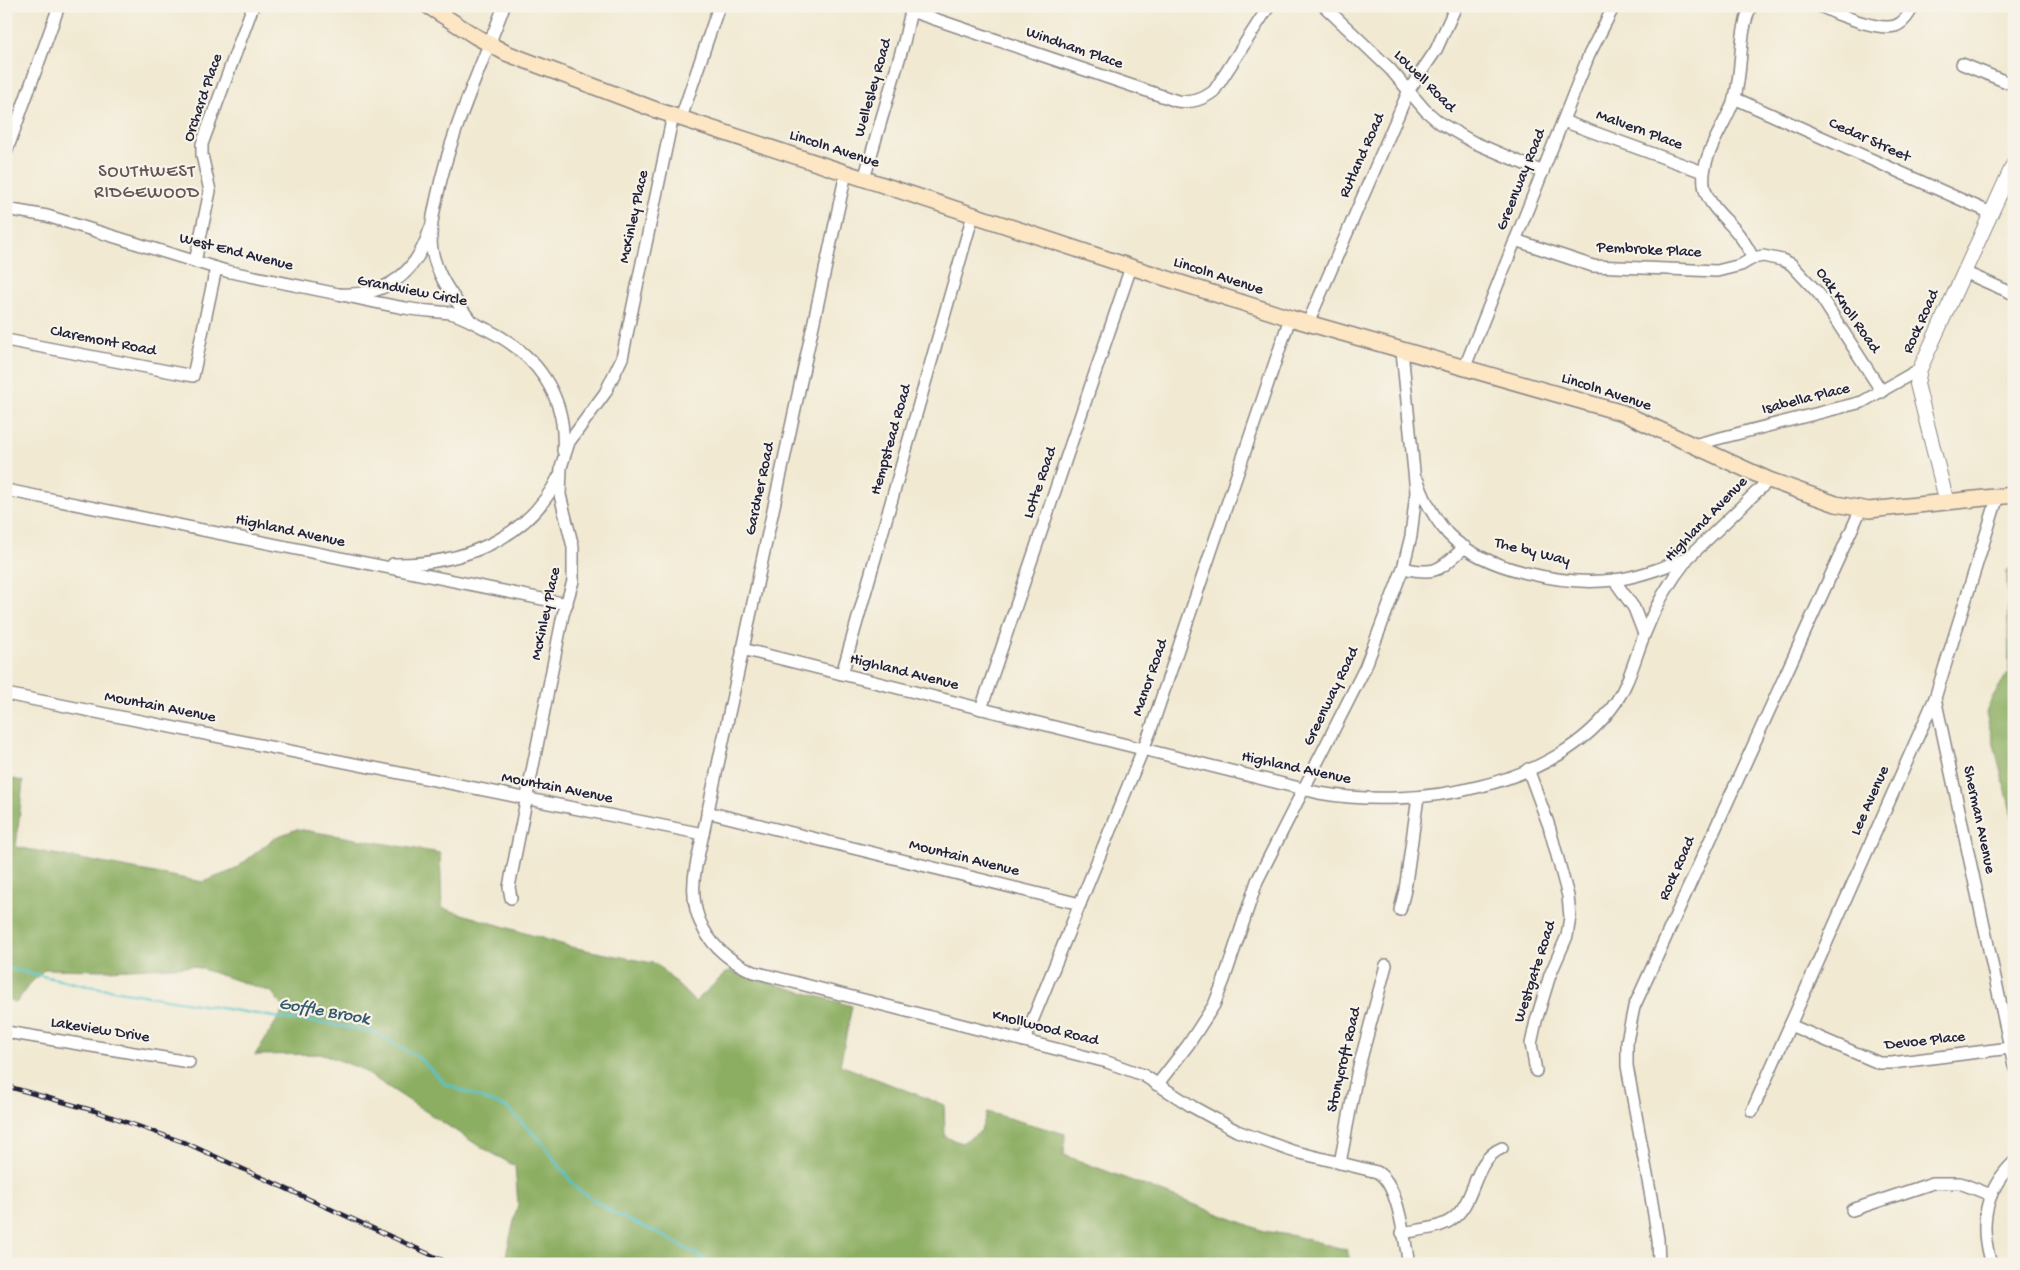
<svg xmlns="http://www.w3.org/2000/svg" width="2020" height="1270" viewBox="0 0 2020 1270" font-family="'Gochi Hand',sans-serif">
<rect width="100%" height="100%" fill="#f7f3e8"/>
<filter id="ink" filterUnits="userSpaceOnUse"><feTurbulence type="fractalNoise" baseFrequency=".02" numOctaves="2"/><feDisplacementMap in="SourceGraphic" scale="10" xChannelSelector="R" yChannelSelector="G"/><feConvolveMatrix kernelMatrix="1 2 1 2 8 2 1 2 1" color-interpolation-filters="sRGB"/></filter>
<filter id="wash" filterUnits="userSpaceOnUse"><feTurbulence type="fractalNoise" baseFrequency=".0096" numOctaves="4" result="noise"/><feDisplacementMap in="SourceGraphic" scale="20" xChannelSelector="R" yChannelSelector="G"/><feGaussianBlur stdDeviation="1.12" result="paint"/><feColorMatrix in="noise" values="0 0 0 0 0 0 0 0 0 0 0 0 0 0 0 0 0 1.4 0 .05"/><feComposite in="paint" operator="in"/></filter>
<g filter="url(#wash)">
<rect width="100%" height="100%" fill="#f1e9d2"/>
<g fill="#8cae62" stroke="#57684e">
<polygon points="2007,569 2014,570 2014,823 1986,713 1992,698 2009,671"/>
<polygon points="6,778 23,781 16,847 203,882 234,870 276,837 297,829 440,853 442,908 571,947 657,964 695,1002 728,971 852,1006 840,1065 944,1105 945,1137 962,1143 981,1131 987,1112 1065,1134 1064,1155 1264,1231 1295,1236 1347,1250 1351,1264 504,1264 518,1204 515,1166 476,1144 359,1068 323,1054 255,1055 284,1009 272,992 193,966 106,970 45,969 28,986 16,1003 6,998"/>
</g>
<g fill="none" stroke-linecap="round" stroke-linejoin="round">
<polyline stroke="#55c3cb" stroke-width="2.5" points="6,968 83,985 292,1020 325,1023 376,1033 418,1057 445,1084 507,1108 540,1140 577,1189 617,1215 660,1234 714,1264"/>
</g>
</g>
<g filter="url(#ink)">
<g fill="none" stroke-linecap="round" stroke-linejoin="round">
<g stroke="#8a8686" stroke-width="14">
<g id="minor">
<polyline points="1324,6 1390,69 1425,110 1440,123 1473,142 1543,172"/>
<path d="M1751 6C1738 35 1743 67 1735 97 1726 126 1697 159 1705 190 1711 209 1728 220 1739 235 1745 242 1749 250 1753 258"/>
<path d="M1820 6C1836 14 1877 31 1895 26 1904 23 1909 15 1913 6"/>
<path d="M911 11 1177 101C1192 103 1202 100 1214 91L1269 6"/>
<polyline points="1962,64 2014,85"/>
<polyline points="1734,98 1991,213"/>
<polyline points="681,118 719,6"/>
<polyline points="1563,121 1703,172"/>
<polyline points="6,153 59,6"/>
<path d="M846 173 696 866C686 915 708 952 754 972L1107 1062 1143 1075 1193 1107 1237 1131 1292 1151 1377 1172C1399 1184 1404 1240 1409 1264"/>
<polyline points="864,179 904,42 912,6"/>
<path d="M6 209 47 216 226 271 338 294C386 297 416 274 430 229"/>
<polyline points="1515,240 1593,266 1717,271 1741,265 1753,258 1763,256 1782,260 1791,264 1819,294 1882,392"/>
<polyline points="195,262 210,191 202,155 202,144 253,6"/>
<polyline points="1964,272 2014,294"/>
<path d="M338 294C360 299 382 304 405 308 420 311 435 311 450 313 464 316 475 324 488 330 536 354 567 395 563 451"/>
<path d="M470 320C454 298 437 277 432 250 429 232 433 215 437 197 451 130 480 70 504 6"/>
<polyline points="1308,323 1409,90 1436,50 1456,6"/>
<polyline points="6,340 193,376 216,268"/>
<polyline points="1464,369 1589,55 1614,6"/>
<polyline points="1693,445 1862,402 1920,369"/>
<path d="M1418 481C1424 499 1435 519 1448 534 1483 570 1565 586 1614 580 1639 577 1663 568 1687 558"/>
<polyline points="6,490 567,604"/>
<path d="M393 564C460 565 528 540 559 476"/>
<path d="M1403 568C1439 576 1439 569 1465 547"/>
<polyline points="1614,580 1634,608 1644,634"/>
<path d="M742 649 1319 793C1413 810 1558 788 1616 702 1630 681 1635 657 1645 633 1655 606 1670 581 1688 558L1769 480"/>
<polyline points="842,674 973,215"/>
<polyline points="6,694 703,834"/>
<polyline points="1935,698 2014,1066"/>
<polyline points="981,709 1131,267"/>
<polyline points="1528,769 1549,826 1568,896 1570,917 1567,936 1550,975 1536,1021 1531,1044 1536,1071"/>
<polyline points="707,812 1080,904"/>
<polyline points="511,898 509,887 563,615 573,581 573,547 560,495 561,467 569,442 605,393 622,358 673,115"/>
<polyline points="1400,910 1405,890 1418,797"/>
<polyline points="1790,1025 1879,1063 1892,1063 2010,1048"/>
<polyline points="6,1032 189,1062"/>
<polyline points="1024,1041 1150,732 1290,318"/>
<polyline points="1157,1085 1188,1045 1214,1005 1224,980 1257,881 1365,668 1403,568 1411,536 1416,492 1402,351"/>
<polyline points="1752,1111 1935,698 1998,496"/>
<polyline points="1340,1163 1357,1074 1386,965"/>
<polyline points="1852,1210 1933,1183 1960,1183 1991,1195"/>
<path d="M1402 1233C1417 1230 1438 1229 1451 1220 1477 1203 1471 1161 1502 1148"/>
<polyline points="1659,1264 1658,1239 1651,1197 1627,1066 1627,1041 1634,1007 1861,509"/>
<path d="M1991 1264C1979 1226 1984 1191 2014 1162"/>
</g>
</g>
<g stroke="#8a8686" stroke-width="16">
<polyline id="tertiary" points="1947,503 1917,384 1920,369 2014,163"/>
</g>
<g stroke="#8a8686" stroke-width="18">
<polyline id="secondary" points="428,6 475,36 506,53 656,110 1131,267 1290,318 1623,413 1769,480 1836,504 1869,510 2014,495"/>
</g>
<use href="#minor" stroke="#fff" stroke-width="11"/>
<use href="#tertiary" stroke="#fff" stroke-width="14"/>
<use href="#secondary" stroke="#fce6c4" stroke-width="15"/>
<g stroke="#22223b" stroke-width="4.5">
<polyline id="rail" points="6,1086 95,1111 186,1143 451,1264"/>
</g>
<use href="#rail" stroke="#f7f3e8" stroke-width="2.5" stroke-dasharray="8" stroke-linecap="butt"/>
</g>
</g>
<g text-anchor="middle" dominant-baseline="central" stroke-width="4.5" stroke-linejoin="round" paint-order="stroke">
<g font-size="16" fill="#22223b" stroke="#f7f3e8">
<text transform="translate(1074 49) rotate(19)">Windham Place</text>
<text transform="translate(1424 82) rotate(45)">Lowell Road</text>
<text transform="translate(874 88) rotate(-74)">Wellesley Road</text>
<text transform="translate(204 98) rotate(-71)">Orchard Place</text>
<text transform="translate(1639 131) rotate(20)">Malvern Place</text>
<text transform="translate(1869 141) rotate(24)">Cedar Street</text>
<text transform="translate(834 150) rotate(18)">Lincoln Avenue</text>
<text transform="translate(1363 156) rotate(-66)">Rutland Road</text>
<text transform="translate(1522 180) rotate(-68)">Greenway Road</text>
<text transform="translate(635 217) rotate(-78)">McKinley Place</text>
<text transform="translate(1649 251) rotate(3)">Pembroke Place</text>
<text transform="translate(236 253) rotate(14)">West End Avenue</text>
<text transform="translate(1218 277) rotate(18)">Lincoln Avenue</text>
<text transform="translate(412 292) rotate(11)">Grandview Circle</text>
<text transform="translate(1847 311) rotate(55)">Oak Knoll Road</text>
<text transform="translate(1922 322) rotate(-66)">Rock Road</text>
<text transform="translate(103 342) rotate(11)">Claremont Road</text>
<text transform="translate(1606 393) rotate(18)">Lincoln Avenue</text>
<text transform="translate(1806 400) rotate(-14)">Isabella Place</text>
<text transform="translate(892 440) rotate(-74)">Hempstead Road</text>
<text transform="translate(1041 483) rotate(-71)">Lotte Road</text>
<text transform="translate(761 489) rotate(-78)">Gardner Road</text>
<text transform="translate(1707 520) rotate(-46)">Highland Avenue</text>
<text transform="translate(290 532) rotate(12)">Highland Avenue</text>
<text transform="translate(1532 553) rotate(14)">The by Way</text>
<text transform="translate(547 614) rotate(-78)">McKinley Place</text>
<text transform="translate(904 673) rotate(14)">Highland Avenue</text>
<text transform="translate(1151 678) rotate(-71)">Manor Road</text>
<text transform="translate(1332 697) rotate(-64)">Greenway Road</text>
<text transform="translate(160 708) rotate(11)">Mountain Avenue</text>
<text transform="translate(1296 769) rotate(12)">Highland Avenue</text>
<text transform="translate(557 789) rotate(11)">Mountain Avenue</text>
<text transform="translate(1871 801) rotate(-66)">Lee Avenue</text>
<text transform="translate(1978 820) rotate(78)">Sherman Avenue</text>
<text transform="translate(964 859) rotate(14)">Mountain Avenue</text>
<text transform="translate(1678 869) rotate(-66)">Rock Road</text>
<text transform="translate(1536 972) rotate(-72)">Westgate Road</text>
<text transform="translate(1045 1029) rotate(14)">Knollwood Road</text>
<text transform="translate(100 1031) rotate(9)">Lakeview Drive</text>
<text transform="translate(1925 1042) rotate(-6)">Devoe Place</text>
<text transform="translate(1345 1060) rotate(-77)">Stonycroft Road</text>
</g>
<g font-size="18" letter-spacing="1" fill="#645556" stroke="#f7f3e8">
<text x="147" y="172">SOUTHWEST<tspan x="147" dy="21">RIDGEWOOD</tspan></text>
</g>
<g font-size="18" font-style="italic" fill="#345a6d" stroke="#f7f3e8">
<text transform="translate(324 1012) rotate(10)">Goffle Brook</text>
</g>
</g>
<rect width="2020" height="1270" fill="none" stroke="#f7f3e8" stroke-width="25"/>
</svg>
